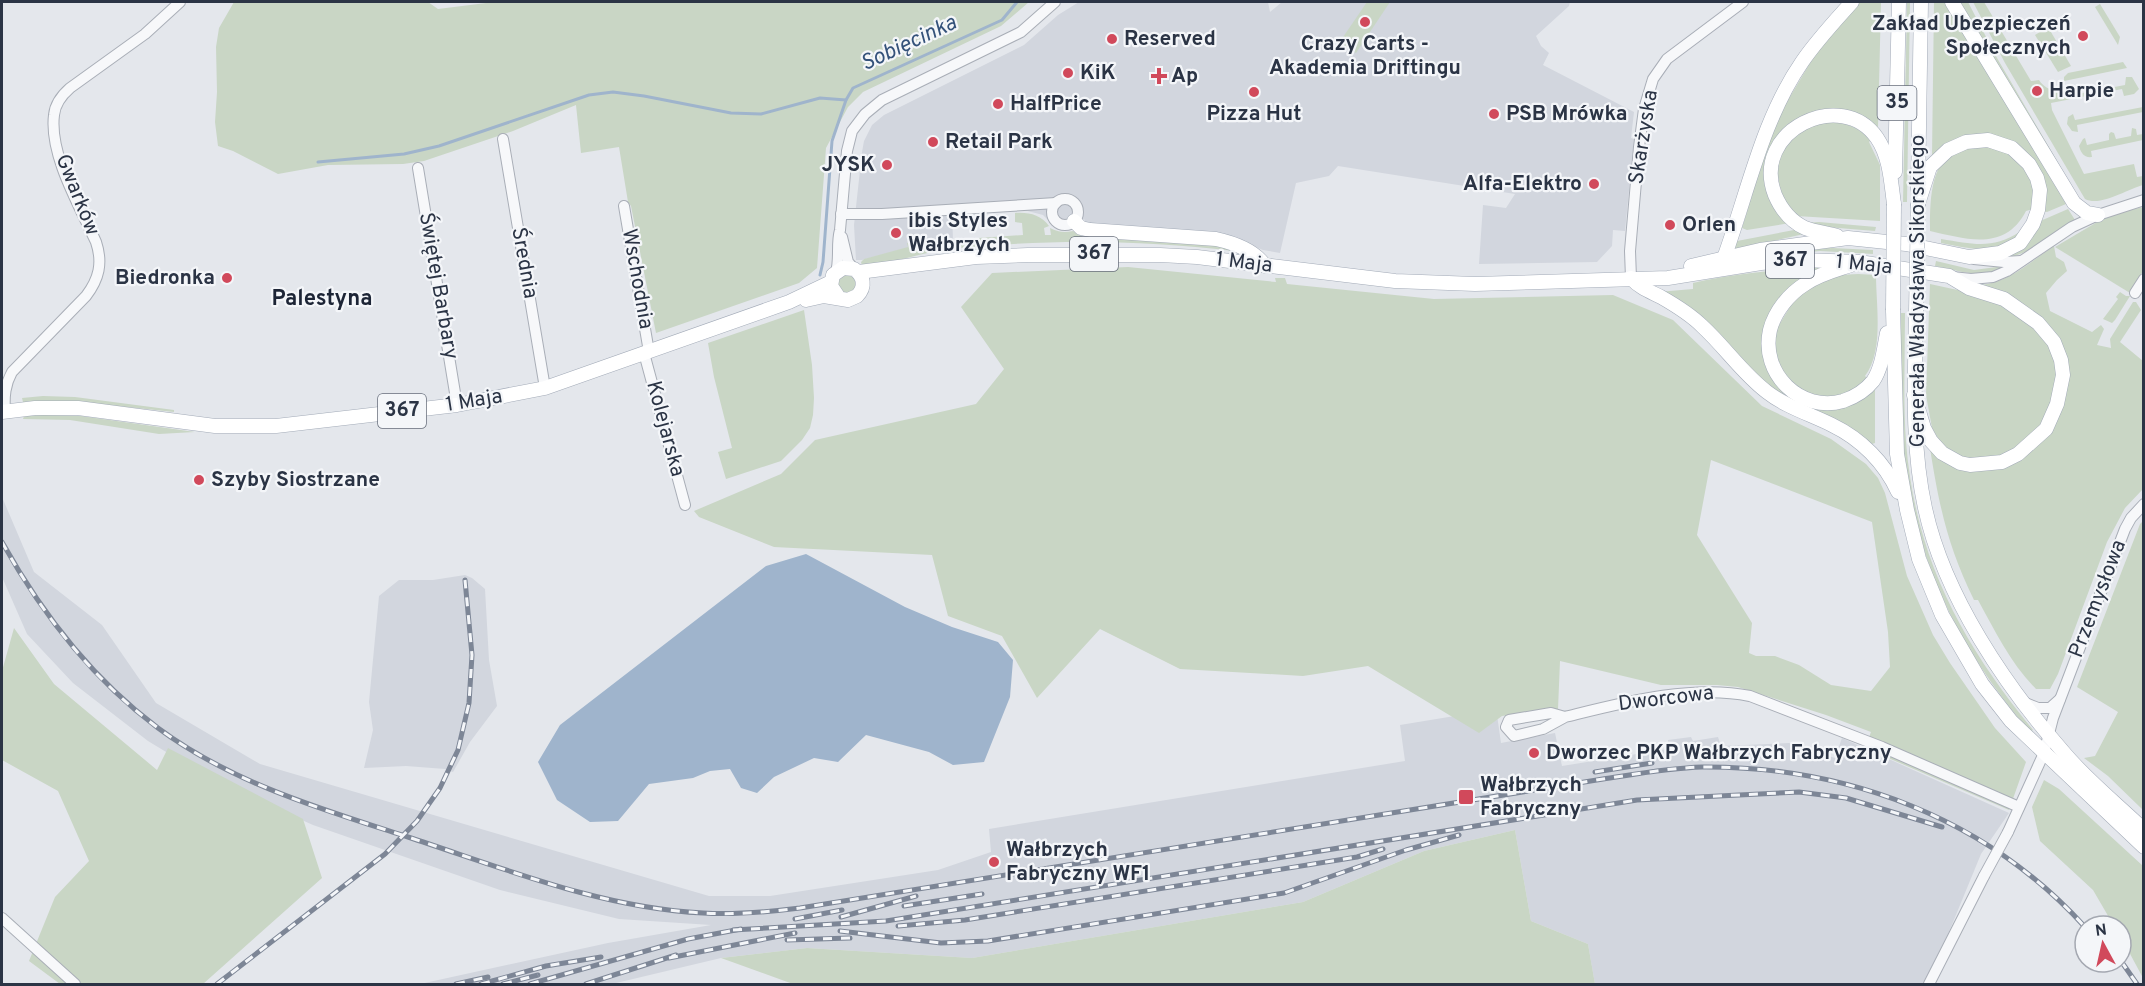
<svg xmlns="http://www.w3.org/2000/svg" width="2145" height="986" viewBox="0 0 2145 986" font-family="Overpass,sans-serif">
<rect width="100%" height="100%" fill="#e4e7ec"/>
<g fill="#d2d6de">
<polygon points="1079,2 1268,2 1270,12 1282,2 1570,2 1569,6 1536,36 1541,46 1549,53 1543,65 1634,112 1631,138 1634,139 1625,231 1613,230 1612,246 1597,262 1479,264 1483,205 1506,208 1515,194 1338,166 1329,176 1296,183 1280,253 1263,250 1224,234 1086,223 1084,219 1073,228 1061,229 1053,225 1043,215 1020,209 952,214 953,240 934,241 862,260 856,260 854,225 862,152 864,141 872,125 884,115 1024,45 1058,15"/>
<polygon points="2,497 34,572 102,625 156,703 260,764 709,896 770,896 938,870 991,852 989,829 1405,761 1400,725 1479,712 1497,715 1501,743 1555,733 1562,766 1668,749 1668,740 1691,737 1693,741 1718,737 1721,746 1789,743 1835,758 1842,738 2009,813 1981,854 1930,978 1925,984 1595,984 1588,944 1531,921 1515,830 1424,851 1303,902 972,958 807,948 721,958 612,984 420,984 608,943 711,925 619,919 500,890 313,825 214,781 148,741 73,683 27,634 2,577"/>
<polygon points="465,575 472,578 485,589 489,660 497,706 470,742 453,772 445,769 406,766 364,768 373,730 369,702 379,596 399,580 433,580"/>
</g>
<g fill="#c9d6c5" fill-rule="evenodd">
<polygon points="234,2 428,2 438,9 494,2 1029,2 1001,26 863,92 848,107 826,148 817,268 799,283 656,333 631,206 628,202 619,147 581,153 576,105 513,131 424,161 403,164 328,165 278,174 233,151 218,146 215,122 217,92 216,47 219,28"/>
<polygon points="1367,2 1390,2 1356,53 1339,43"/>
<path d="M1857 2H1881L1878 127 1870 122C1842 118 1807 104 1785 129 1777 138 1772 153 1767 163L1790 223 1747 230 1742 228 1772 127 1823 41Z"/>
<polygon points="1907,2 1910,2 1907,202 1903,202"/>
<polygon points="1934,2 1945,2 2066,204 2047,212 2042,211 2045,192 2004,140 1932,156"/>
<polygon points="1960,2 1968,2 1997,58 2078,197 2075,198"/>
<path d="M1973 2H1984L2031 81 2039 80C2045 89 2052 91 2063 90L2067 96 2125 85 2126 77H2132L2139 89 2134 94 2124 96 2122 89 2051 103 2052 110 2084 174 2134 164 2137 177 2143 176V185C2127 189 2101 207 2085 199L2005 63Z"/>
<polygon points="2100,4 2120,37 2118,45 2095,7"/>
<polygon points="2048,27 2071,66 2058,72 2035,35"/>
<polygon points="2123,62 2127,68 2064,81 2064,77 2068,73"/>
<polygon points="2143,107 2143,112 2077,125 2078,132 2072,131 2067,124 2068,117 2073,114 2075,120"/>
<polygon points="1839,121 1862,131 1871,140 1869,142 1880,165 1880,221 1796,216 1782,199 1776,166 1785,144 1815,122"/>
<path d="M2132 128 2136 129 2137 135 2143 134V140L2091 151 2092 157C2084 158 2081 153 2079 146L2083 139 2085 138 2087 145 2109 140V134L2111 132 2114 133 2116 139 2131 136Z"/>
<path d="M1995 146C2024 163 2036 174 2033 209L2026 211C2005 252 1966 239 1930 231 1930 204 1929 157 1962 148 1972 145 1985 146 1995 146Z"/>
<polygon points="2143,207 2143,271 2130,293 2055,247 2109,215"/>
<path d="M2068 209 2075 220C2053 234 2030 256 2003 258L2038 222Z"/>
<path d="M1015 213C1029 212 1041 215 1049 226L1044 228 1045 235H1051L1050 228C1058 232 1064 233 1073 231L1083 237 1092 238 1094 236 1214 242 1233 251C1141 240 1044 239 952 249 922 252 892 264 862 266L861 262 864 259 908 247 907 243 1023 235 1022 223 1015 222Z"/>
<polygon points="1819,222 1876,227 1875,231 1814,226 1804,223"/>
<polygon points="1794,230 1800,230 1804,234 1733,250 1737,241"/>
<path d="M2021 231C2004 258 1968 248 1941 243V239C1974 244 1992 250 2021 231Z"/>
<path d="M2054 246 2056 257 2064 262 2067 271 2057 280 2046 293 2050 311 2092 332 2101 325 2104 329 2097 345 2111 348 2110 339 2133 302H2136L2141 310 2120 342 2143 361V489L2125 508 2107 542 2058 674 2050 689H2036C2011 664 1995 631 1978 600H1974C1948 547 1939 506 1930 448L1974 470 2051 429 2062 348 1980 285C2010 282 2031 261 2054 246Z"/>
<polygon points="1832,248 1873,250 1873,254 1820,251 1770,256 1769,254 1806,249"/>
<path d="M1936 261 1974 270 2004 266C1985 281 1957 270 1935 266Z"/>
<path d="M1128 267 1276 282 1275 278H1285L1287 284 1434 299 1613 295 1673 320 1762 406 1831 439 1866 464 1878 478 1885 493 1907 576 1933 635 1950 663 1995 728 2026 762 2009 810 1865 748 1871 732 1826 715 1738 687 1717 685H1661L1560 661 1558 709 1502 716 1479 733 1368 666 1303 676 1180 669 1100 629 1037 698 1002 636 948 616 932 555 774 547 699 517 694 511 781 474 815 440 976 404 1004 369 961 307 992 273ZM1711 460 1872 522 1888 632 1890 667 1871 691 1831 685 1799 665 1775 656H1756L1749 653 1752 623 1697 535Z"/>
<path d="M1818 267V270L1788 293 1765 360 1814 407 1875 387V443L1869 445 1782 397 1658 292 1693 289V283C1735 273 1776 270 1818 267Z"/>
<path d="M1858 274 1876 275C1876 305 1884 351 1865 376L1868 379 1853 392 1825 399 1793 387 1777 361 1774 339 1777 328 1793 302 1816 283 1840 275Z"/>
<circle cx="847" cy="284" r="9"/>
<polygon points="1930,284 1976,294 2010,307 2034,325 2053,350 2057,373 2055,390 2042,425 2032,437 2004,455 1983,461 1956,456 1937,441 1939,440 1932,428 1926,395"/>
<polygon points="2120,292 2126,296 2130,296 2115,320 2112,323 2103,319 2118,299 2116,297"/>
<polygon points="804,310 812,365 814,398 813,415 810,428 802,440 781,461 726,479 718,452 732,448 714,377 708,343"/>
<path d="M1901 313H1905C1905 356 1903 399 1906 442 1915 557 1961 642 2033 730L2030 732C1964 655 1919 570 1905 468 1897 417 1901 364 1901 313Z"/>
<polygon points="43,396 75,397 174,410 174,412 70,401 23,402 22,398"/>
<polygon points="43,415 81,416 195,432 159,434 70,420 23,419 24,416"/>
<polygon points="2143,521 2143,810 2108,776 2084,758 2095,756 2118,712 2077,687 2140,524"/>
<polygon points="14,628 54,684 157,770 168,748 303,819 322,878 203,984 60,984 29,961 55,897 89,861 58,791 2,760 2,671"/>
<polygon points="2044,780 2059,789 2143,866 2143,978 2121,937 2121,926 2114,926 2093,890 2040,841 2032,807"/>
<polygon points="1515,830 1531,921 1588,944 1595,984 793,984 721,958 807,948 972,958 1303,902 1424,851"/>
</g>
<polygon fill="#9fb4cc" points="806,554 905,607 952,627 998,642 1013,660 1010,697 984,762 953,765 929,752 866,735 838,762 814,758 774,777 757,793 741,788 730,769 710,771 693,778 649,784 618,821 590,822 557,800 538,762 560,725 766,566"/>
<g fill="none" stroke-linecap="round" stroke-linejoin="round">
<g stroke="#9fb4cc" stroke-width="3">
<polyline points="318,162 404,154 439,146 589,95 613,92 644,96 731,113 761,114 820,98 846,100"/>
<polyline points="820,275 823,262 832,141 846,100 853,88 1002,20 1017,2"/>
</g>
<g stroke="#a9aeb7" stroke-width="12">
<g id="minor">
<polyline points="503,139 545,388"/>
<polyline points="418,168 457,405"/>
<circle cx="1065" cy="212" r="13"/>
<polyline points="624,206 649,352"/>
<polyline points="841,214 882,214 1056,203"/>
<polyline points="842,237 848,262 854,269"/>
<polyline points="1974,259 2004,262 2021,261"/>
<path d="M836 272C840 258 836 244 840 230L847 151 852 131 865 114 882 100 1021 32 1055 2"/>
<polyline points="1952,277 1971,279 1993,277 2007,271 2072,227 2098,215 2144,200"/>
<polyline points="1631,278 1630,251 1639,147 1644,109 1653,79 1667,59 1743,2"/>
<polyline points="2135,293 2144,279"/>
<polyline points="644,353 685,505"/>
<path d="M5 411C4 396 5 385 12 372L86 296C99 279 103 263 96 242 80 207 49 155 54 115 55 104 62 95 70 88L145 34 180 2"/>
<polyline points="2023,702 2038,708 2050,708 2060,699"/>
<path d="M1565 717 1543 729 1514 736 1506 727 1509 720 1551 713 1565 717C1622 703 1691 684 1750 696L1882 747 2019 807"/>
<polyline points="2008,832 2044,753 2053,718 2125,529 2131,518 2144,504"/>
<polyline points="2,918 75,984"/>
<polyline points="1929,984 1984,876"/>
</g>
</g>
<g stroke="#a3abb8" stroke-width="15">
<g id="major">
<polyline points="1952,2 2074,203 2087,213 2098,215"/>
<polyline points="1895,172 1899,2"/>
<polyline points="1918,190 1921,2"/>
<path d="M1074 221 1081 228 1090 230 1216 239C1234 243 1255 250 1265 266"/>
<path d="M1837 236C1827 233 1815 232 1805 228 1790 221 1781 209 1775 195 1750 130 1842 87 1877 138 1890 157 1891 182 1894 204"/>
<path d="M1724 258C1748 192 1762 120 1802 62 1817 40 1835 21 1852 2"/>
<path d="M1851 265C1836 270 1819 274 1805 284 1789 294 1775 311 1770 330 1760 374 1801 413 1843 401 1855 397 1865 391 1873 381 1882 368 1884 348 1887 333"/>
<polyline points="1691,266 1760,250 1848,238 1906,244 1969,257 2000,253 2020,243 2033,224 2038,210 2040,190 2037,178 2029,164 2012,148 1988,140 1966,142 1948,150 1930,167 1918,204"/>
<polyline points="859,272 976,257 1028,255 1160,255 1197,257 1395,281 1475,284 1668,278 1761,263 1801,260 1859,262 1949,276 1969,288 2004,299 2038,323 2054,342 2061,360 2063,375 2057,404 2046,429 2018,454 2002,462 1970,465 1960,463 1942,453 1931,441 1924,428 1914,395"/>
<path d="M1631 278C1640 288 1649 291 1661 297 1675 305 1691 315 1702 326 1725 347 1742 373 1767 392 1786 407 1810 414 1832 425 1861 439 1885 463 1898 492"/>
<path d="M806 300 824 296 848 300 857 296C866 287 864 276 854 269L843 268 833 275 831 286 839 298"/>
<polyline points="1893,310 1897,454 1907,510 1919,559 1942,615 1982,684 2011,721 2144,847"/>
<path d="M1916 313C1915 378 1911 444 1925 508 1944 596 2006 687 2065 754 2088 781 2118 805 2144 830"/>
<polyline points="2,412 35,408 78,408 215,426 276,426 457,405 545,388 789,302 831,282"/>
</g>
</g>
<use href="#minor" stroke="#f7f8fa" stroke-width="10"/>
<use href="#major" stroke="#fff" stroke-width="14"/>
<g stroke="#7d8696" stroke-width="5">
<g id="rail">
<path d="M2 542C42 614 91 678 158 728 232 783 321 809 408 837 503 868 601 908 703 913 735 915 768 912 800 908L1603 779C1636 774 1669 768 1702 767 1848 766 1986 818 2085 927"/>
<polyline points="1595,772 1652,763"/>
<polyline points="904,906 982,894"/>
<polyline points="841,917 916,896"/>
<polyline points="795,919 842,910"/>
<polyline points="898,926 965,920 1357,857 1383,849"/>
<polyline points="733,930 886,921 1637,800 1799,792 1846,798 1942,827"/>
<polyline points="840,931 941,943 988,941 1284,893 1406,850 1459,835"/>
<polyline points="787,940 850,938"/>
<polyline points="669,958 795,933"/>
<polyline points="2121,961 2137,984"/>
<polyline points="217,984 385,854 417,821 440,788 458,750 469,703 472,655 465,580"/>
<polyline points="456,984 488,977"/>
<polyline points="481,984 546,966 601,957"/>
<polyline points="503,984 538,975"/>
<polyline points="530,984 688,939 741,929"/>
<polyline points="586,984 676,955"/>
</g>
</g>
<use href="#rail" stroke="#f4f6f9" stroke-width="3" stroke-dasharray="9" stroke-linecap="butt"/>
<g stroke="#a9aeb7" stroke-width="12" stroke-linecap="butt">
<polyline id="minor-bridge" points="1984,876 2008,832"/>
</g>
<g stroke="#a3abb8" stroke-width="15" stroke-linecap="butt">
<g id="major-bridge">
<polyline points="1893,310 1894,204"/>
<polyline points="1916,313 1918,204"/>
</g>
</g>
<use href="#minor-bridge" stroke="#f7f8fa" stroke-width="10"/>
<use href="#major-bridge" stroke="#fff" stroke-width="14"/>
</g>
<g fill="#d1495b" stroke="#f4f6f9" stroke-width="2">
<circle cx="1365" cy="22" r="6"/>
<circle cx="2083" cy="36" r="6"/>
<circle cx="1112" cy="39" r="6"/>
<circle cx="1068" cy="73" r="6"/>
<path d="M1156 67h6v6h6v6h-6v6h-6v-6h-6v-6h6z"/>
<circle cx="2037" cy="91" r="6"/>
<circle cx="1254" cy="92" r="6"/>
<circle cx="998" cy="104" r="6"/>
<circle cx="1494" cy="114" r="6"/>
<circle cx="933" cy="142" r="6"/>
<circle cx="887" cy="165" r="6"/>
<circle cx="1594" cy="184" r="6"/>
<circle cx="1670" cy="225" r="6"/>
<circle cx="896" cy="233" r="6"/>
<circle cx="227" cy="278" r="6"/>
<circle cx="199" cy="480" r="6"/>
<circle cx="1534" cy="753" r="6"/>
<rect x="1458" y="789" width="16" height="16" rx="3"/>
<circle cx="994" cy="862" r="6"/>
</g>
<g text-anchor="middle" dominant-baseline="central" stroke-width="4.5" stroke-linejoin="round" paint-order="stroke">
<g fill="#f4f6f9" stroke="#676e7b" stroke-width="1.5">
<rect x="1877.5" y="86" width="39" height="34" rx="4.5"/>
<rect x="1070" y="237" width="48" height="34" rx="4.5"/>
<rect x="1766" y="244" width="48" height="34" rx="4.5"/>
<rect x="378" y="394" width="48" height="34" rx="4.5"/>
</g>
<g font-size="20" font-weight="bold" fill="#2b3445">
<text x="1897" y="103">35</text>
<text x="1094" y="254">367</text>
<text x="1790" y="261">367</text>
<text x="402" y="411">367</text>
</g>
<g font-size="21" font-weight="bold" fill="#2b3445" stroke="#f4f6f9" text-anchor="start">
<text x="2071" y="24" text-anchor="end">Zakład Ubezpieczeń<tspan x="2071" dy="24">Społecznych</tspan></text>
<text x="1124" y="39">Reserved</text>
<text x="1365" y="44" text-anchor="middle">Crazy Carts -<tspan x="1365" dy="24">Akademia Driftingu</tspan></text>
<text x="1080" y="73">KiK</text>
<text x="1171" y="76">Ap</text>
<text x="2049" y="91">Harpie</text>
<text x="1010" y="104">HalfPrice</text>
<text x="1254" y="114" text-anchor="middle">Pizza Hut</text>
<text x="1506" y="114">PSB Mrówka</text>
<text x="945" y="142">Retail Park</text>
<text x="875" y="165" text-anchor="end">JYSK</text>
<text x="1582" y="184" text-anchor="end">Alfa-Elektro</text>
<text x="908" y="221">ibis Styles<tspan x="908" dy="24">Wałbrzych</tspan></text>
<text x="1682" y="225">Orlen</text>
<text x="215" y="278" text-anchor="end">Biedronka</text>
<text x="211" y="480">Szyby Siostrzane</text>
<text x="1546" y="753">Dworzec PKP Wałbrzych Fabryczny</text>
<text x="1480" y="785">Wałbrzych<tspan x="1480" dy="24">Fabryczny</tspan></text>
<text x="1006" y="850">Wałbrzych<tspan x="1006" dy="24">Fabryczny WF1</tspan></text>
</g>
<g font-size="21" fill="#2b3445" stroke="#f4f6f9">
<text transform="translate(1644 137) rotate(-81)">Skarżyska</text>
<text transform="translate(77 195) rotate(68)">Gwarków</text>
<text transform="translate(524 263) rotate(80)">Średnia</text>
<text transform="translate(1244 263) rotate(7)">1 Maja</text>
<text transform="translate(1864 265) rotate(6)">1 Maja</text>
<text transform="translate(637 279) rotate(80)">Wschodnia</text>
<text transform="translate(438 286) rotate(80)">Świętej Barbary</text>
<text transform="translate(1918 291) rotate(-90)">Generała Władysława Sikorskiego</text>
<text transform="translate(474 401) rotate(-9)">1 Maja</text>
<text transform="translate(665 429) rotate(75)">Kolejarska</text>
<text transform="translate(2098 599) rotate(-69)">Przemysłowa</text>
<text transform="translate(1666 699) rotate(-7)">Dworcowa</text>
</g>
<g font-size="22" font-style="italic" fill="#34527a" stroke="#f4f6f9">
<text transform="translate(909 44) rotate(-25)">Sobięcinka</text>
</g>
<g font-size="22" font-weight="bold" fill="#1d2536" stroke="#f4f6f9">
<text x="322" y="299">Palestyna</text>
</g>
</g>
<rect width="2145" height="986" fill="none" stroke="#2b3445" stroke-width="6"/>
<g transform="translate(2103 944) rotate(352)"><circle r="28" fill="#f4f6f9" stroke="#a4a8b1" stroke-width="1.5"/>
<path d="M0-4.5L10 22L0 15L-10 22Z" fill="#d1495b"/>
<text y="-9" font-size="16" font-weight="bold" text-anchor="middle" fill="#2b3445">N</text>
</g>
</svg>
